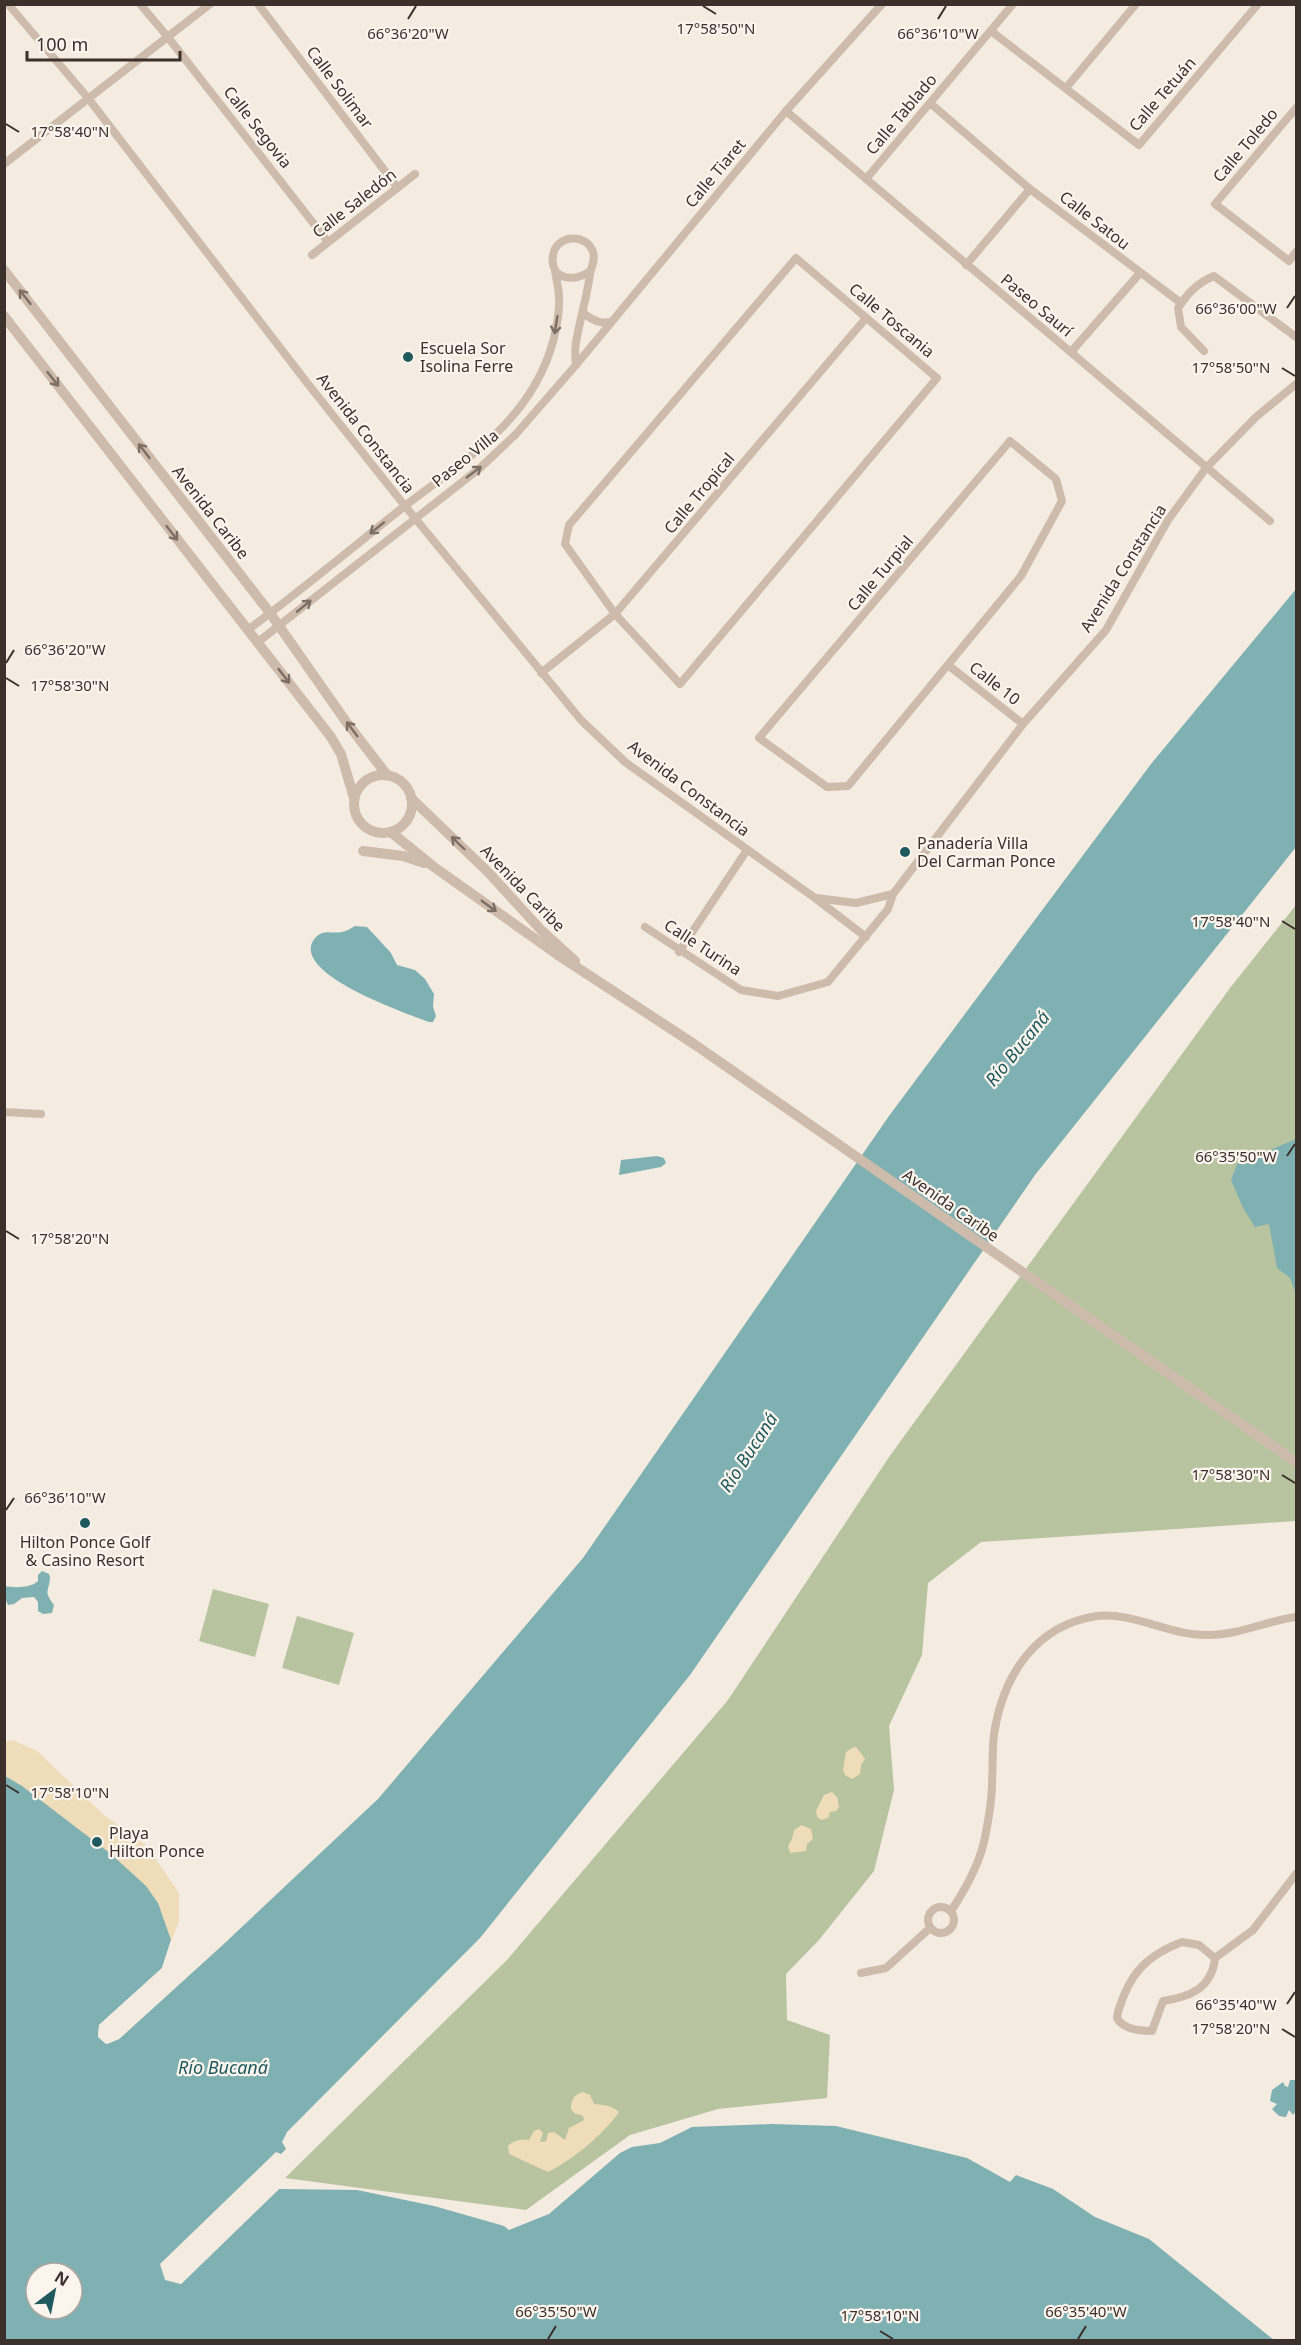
<svg xmlns="http://www.w3.org/2000/svg" width="1301" height="2345" viewBox="0 0 1301 2345" font-family="'Noto Sans',sans-serif">
<rect width="100%" height="100%" fill="#f4ebe1"/>
<g fill="#b8c4a0">
<polygon points="1296,905 1296,1521 981,1542 928,1583 922,1655 889,1726 894,1790 874,1871 819,1940 786,1974 787,2020 830,2035 827,2098 718,2109 630,2135 526,2210 285,2178 507,1960 728,1700 889,1457 1230,988"/>
<polygon points="213,1589 269,1604 255,1657 199,1641"/>
<polygon points="297,1616 354,1633 339,1685 282,1668"/>
</g>
<g fill="#efdcb8">
<polygon points="12,1740 37,1751 105,1816 146,1845 179,1893 179,1921 168,1949 5,1808 5,1742"/>
<polygon points="854,1747 857,1748 865,1759 861,1765 860,1774 852,1779 845,1775 843,1770 846,1752"/>
<polygon points="832,1792 837,1797 839,1807 836,1811 830,1812 828,1818 821,1820 817,1817 816,1811 824,1795"/>
<polygon points="802,1825 811,1829 813,1839 807,1844 806,1851 790,1853 788,1846 792,1839 794,1830"/>
<path d="M583 2092 590 2095 594 2104C603 2105 612 2105 619 2112 604 2134 571 2161 548 2172L509 2154 508 2146C514 2140 520 2139 529 2140L534 2131 539 2129 543 2133 540 2142 546 2141 548 2133 554 2132 565 2140 569 2128 584 2120 583 2116 574 2113 571 2109C571 2100 574 2094 583 2092Z"/>
</g>
<g fill="#7fb0b2" fill-rule="evenodd">
<path d="M1296 589V847L1035 1175 690 1675 480 1938 287 2132 282 2142 286 2149 278 2157 163 2266 165 2279 181 2284 279 2189 357 2190 434 2206 504 2226 509 2230 549 2214 620 2153 632 2147 660 2143 692 2127 772 2124 836 2126 967 2158 1010 2182 1016 2175 1053 2189 1095 2217 1149 2239 1274 2340H5V1776L22 1786 111 1854 146 1886 158 1903 171 1940 162 1968 99 2025 98 2037 107 2044 119 2039 228 1940 378 1799 583 1558 889 1116 1151 764ZM36 2273H72V2309H36Z"/>
<path d="M355 926 367 927 391 953 397 965 415 970 425 979 434 994 433 1007 436 1016 433 1022H429C408 1014 284 972 316 937 324 929 332 934 342 932 347 931 351 928 355 926Z"/>
<polygon points="1296,1139 1296,1294 1290,1278 1277,1268 1269,1224 1255,1227 1243,1208 1231,1180 1237,1164"/>
<polygon points="657,1156 664,1158 666,1163 661,1167 619,1175 621,1160"/>
<path d="M42 1571 49 1574 50 1577C49 1593 43 1590 54 1605L52 1613 43 1614 38 1611V1602L34 1597 22 1598 14 1604 8 1605 5 1598V1586C14 1588 31 1588 38 1581V1575Z"/>
<polygon points="1290,2080 1296,2080 1296,2111 1293,2115 1289,2110 1286,2117 1279,2116 1272,2109 1277,2104 1270,2101 1272,2090 1283,2082 1285,2086 1288,2087"/>
</g>
<g fill="#f4ebe1">
<polygon points="226,1938 228,1940 119,2039 106,2044 98,2037 99,2025 162,1968 171,1940 172,1947 164,1970 102,2027 101,2036 107,2041 117,2037"/>
<polygon points="276,2152 281,2154 280,2159 166,2267 168,2277 180,2281 277,2186 282,2186 181,2284 165,2280 160,2264"/>
</g>
<g fill="none" stroke-linecap="round" stroke-linejoin="round">
<g stroke="#cdbbac" stroke-width="8">
<polyline points="8,4 88,98 308,384 405,506 581,720 625,762 815,898 866,937"/>
<polyline points="140,4 167,36 328,242"/>
<polyline points="258,4 397,187"/>
<polyline points="991,31 1139,145 1258,4"/>
<polyline points="1066,88 1136,4"/>
<polyline points="930,103 1030,189 1181,303"/>
<polyline points="1296,108 1215,204 1289,261 1296,252"/>
<polyline points="786,111 1270,521"/>
<polyline points="4,164 210,4"/>
<polyline points="866,179 1013,4"/>
<polyline points="312,255 415,174"/>
<polygon points="796,258 937,378 680,684 615,614 565,544 569,525"/>
<polyline points="966,265 1030,189"/>
<path d="M583 313C593 320 598 324 611 322"/>
<path d="M1204 351 1181 327 1178 308C1188 293 1197 283 1214 276L1296 337"/>
<polyline points="1071,352 1140,273"/>
<polyline points="576,365 786,111 882,4"/>
<polygon points="1010,441 1056,479 1062,501 1021,576 848,786 827,787 759,738"/>
<path d="M249 629C299 592 347 552 396 513 460 462 532 424 554 338 557 325 560 310 559 297 559 289 556 279 555 270"/>
<path d="M258 642 480 468 516 434 576 365C575 357 575 349 576 342 580 319 587 297 590 274 591 266 596 261 593 252 586 232 556 235 553 255 549 280 575 283 590 271"/>
<polyline points="948,665 1023,724"/>
<polyline points="541,673 615,614 866,318"/>
<polyline points="816,898 856,903 893,894"/>
<polyline points="645,927 741,990 778,996 828,982 888,909 893,894 1023,724 1106,630 1168,520 1206,468 1256,417 1296,384"/>
<polyline points="679,952 747,850"/>
<polyline points="4,1112 41,1114"/>
<circle cx="941" cy="1920" r="13"/>
<path d="M951 1911C965 1890 978 1867 984 1842 988 1823 992 1803 992 1783 993 1767 992 1750 994 1734 1003 1676 1035 1625 1097 1616 1134 1612 1170 1636 1208 1635 1239 1635 1266 1621 1296 1617"/>
<path d="M1182 1942 1199 1945 1215 1958C1212 1988 1190 1997 1163 2001L1152 2031C1140 2031 1123 2029 1117 2018L1118 2012C1129 1975 1145 1956 1182 1942Z"/>
<polyline points="1215,1958 1253,1930 1296,1874"/>
<polyline points="861,1973 886,1968 930,1928"/>
</g>
<g stroke="#cdbbac" stroke-width="10">
<polyline points="4,270 270,613 347,723 387,775"/>
<polyline points="4,316 331,737 341,754 354,798"/>
<circle cx="383" cy="804" r="29"/>
<polyline points="411,798 489,873 542,931 575,961"/>
<polyline points="392,833 434,867 558,955 694,1044 1296,1462"/>
<polyline points="363,851 403,856 424,863"/>
</g>
</g>
<defs><path id="oneway-shaft" d="M-6 0H5M1.5-3L5.5 0L1.5 3" fill="none" stroke-width="1.6" stroke-linecap="round" stroke-linejoin="round" transform="scale(1.5)"/></defs>
<g stroke="#7d6f65">
<use href="#oneway-shaft" transform="translate(25 297) rotate(-128)"/>
<use href="#oneway-shaft" transform="translate(556 325) rotate(99)"/>
<use href="#oneway-shaft" transform="translate(53 379) rotate(52)"/>
<use href="#oneway-shaft" transform="translate(144 451) rotate(-128)"/>
<use href="#oneway-shaft" transform="translate(474 472) rotate(-37)"/>
<use href="#oneway-shaft" transform="translate(377 528) rotate(141)"/>
<use href="#oneway-shaft" transform="translate(172 533) rotate(52)"/>
<use href="#oneway-shaft" transform="translate(304 606) rotate(-39)"/>
<use href="#oneway-shaft" transform="translate(284 676) rotate(52)"/>
<use href="#oneway-shaft" transform="translate(352 729) rotate(-127)"/>
<use href="#oneway-shaft" transform="translate(458 843) rotate(-136)"/>
<use href="#oneway-shaft" transform="translate(489 906) rotate(36)"/>
</g>
<path fill="none" stroke="#3b302b" stroke-width="2" d="M703 6 716 14M408 19 416 6M938 19 946 6M6 124 19 132M1287 308 1295 296M1282 368 1295 376M6 663 14 650M6 678 19 686M1282 921 1295 929M1287 1156 1295 1144M6 1231 19 1239M1282 1475 1295 1483M6 1510 14 1498M6 1785 19 1793M1287 2004 1295 1992M1282 2029 1295 2037M880 2331 893 2339M548 2339 556 2326M1078 2339 1086 2326"/>
<g fill="#1f5a5e" stroke="#fbf5ee" stroke-width="2">
<circle cx="408" cy="357" r="6"/>
<circle cx="905" cy="852" r="6"/>
<circle cx="85" cy="1523" r="6"/>
<circle cx="97" cy="1842" r="6"/>
</g>
<g text-anchor="middle" dominant-baseline="central" stroke-width="4.5" stroke-linejoin="round" paint-order="stroke">
<g font-size="16" fill="#3b302b" stroke="#fbf5ee">
<text transform="translate(340 87) rotate(53)">Calle Solimar</text>
<text transform="translate(1162 94) rotate(-49)">Calle Tetuán</text>
<text transform="translate(901 114) rotate(-50)">Calle Tablado</text>
<text transform="translate(258 127) rotate(52)">Calle Segovia</text>
<text transform="translate(1245 145) rotate(-50)">Calle Toledo</text>
<text transform="translate(715 173) rotate(-50)">Calle Tiaret</text>
<text transform="translate(354 203) rotate(-38)">Calle Saledón</text>
<text transform="translate(1095 220) rotate(38)">Calle Satou</text>
<text transform="translate(1037 305) rotate(40)">Paseo Saurí</text>
<text transform="translate(892 320) rotate(40)">Calle Toscania</text>
<text transform="translate(366 433) rotate(52)">Avenida Constancia</text>
<text transform="translate(465 458) rotate(-39)">Paseo Villa</text>
<text transform="translate(699 493) rotate(-50)">Calle Tropical</text>
<text transform="translate(211 512) rotate(52)">Avenida Caribe</text>
<text transform="translate(1123 568) rotate(-58)">Avenida Constancia</text>
<text transform="translate(880 573) rotate(-50)">Calle Turpial</text>
<text transform="translate(995 683) rotate(38)">Calle 10</text>
<text transform="translate(689 788) rotate(37)">Avenida Constancia</text>
<text transform="translate(523 888) rotate(46)">Avenida Caribe</text>
<text transform="translate(703 947) rotate(33)">Calle Turina</text>
<text transform="translate(951 1205) rotate(35)">Avenida Caribe</text>
</g>
<g font-size="16" fill="#3b302b" stroke="#fbf5ee" text-anchor="start">
<text x="420" y="348">Escuela Sor<tspan x="420" dy="18">Isolina Ferre</tspan></text>
<text x="917" y="843">Panadería Villa<tspan x="917" dy="18">Del Carman Ponce</tspan></text>
<text x="85" y="1542" text-anchor="middle">Hilton Ponce Golf<tspan x="85" dy="18">&amp; Casino Resort</tspan></text>
<text x="109" y="1833">Playa<tspan x="109" dy="18">Hilton Ponce</tspan></text>
</g>
<g font-size="18" font-style="italic" fill="#1f5a5e" stroke="#fbf5ee">
<text transform="translate(1017 1048) rotate(-51)">Río Bucaná</text>
<text transform="translate(748 1452) rotate(-57)">Río Bucaná</text>
<text x="223" y="2067">Río Bucaná</text>
</g>
</g>
<g font-size="15" text-anchor="middle" fill="#3b302b" stroke="#fbf5ee" stroke-width="4.5" stroke-linejoin="round" paint-order="stroke">
<text x="716" y="34">17°58'50"N</text>
<text x="408" y="39">66°36'20"W</text>
<text x="938" y="39">66°36'10"W</text>
<text x="70" y="137">17°58'40"N</text>
<text x="1236" y="314">66°36'00"W</text>
<text x="1231" y="373">17°58'50"N</text>
<text x="65" y="655">66°36'20"W</text>
<text x="70" y="691">17°58'30"N</text>
<text x="1231" y="927">17°58'40"N</text>
<text x="1236" y="1162">66°35'50"W</text>
<text x="70" y="1244">17°58'20"N</text>
<text x="1231" y="1480">17°58'30"N</text>
<text x="65" y="1503">66°36'10"W</text>
<text x="70" y="1798">17°58'10"N</text>
<text x="1236" y="2010">66°35'40"W</text>
<text x="1231" y="2034">17°58'20"N</text>
<text x="556" y="2317">66°35'50"W</text>
<text x="1086" y="2317">66°35'40"W</text>
<text x="880" y="2321">17°58'10"N</text>
</g>
<rect width="1301" height="2345" fill="none" stroke="#3b302b" stroke-width="12"/>
<g transform="translate(54 2291) rotate(32)"><circle r="28" fill="#fbf5ee" stroke="#aea6a0" stroke-width="1.5"/>
<path d="M0-4.5L10 22L0 15L-10 22Z" fill="#1f5a5e"/>
<text y="-9" font-size="16" font-weight="bold" text-anchor="middle" fill="#3b302b">N</text>
</g>
<path d="M27 51v9h153v-9" fill="none" stroke="#3b302b" stroke-width="3"/>
<text x="36" y="51" font-size="18" fill="#3b302b" stroke="#fbf5ee" stroke-width="4.5" paint-order="stroke">100 m</text>
</svg>
